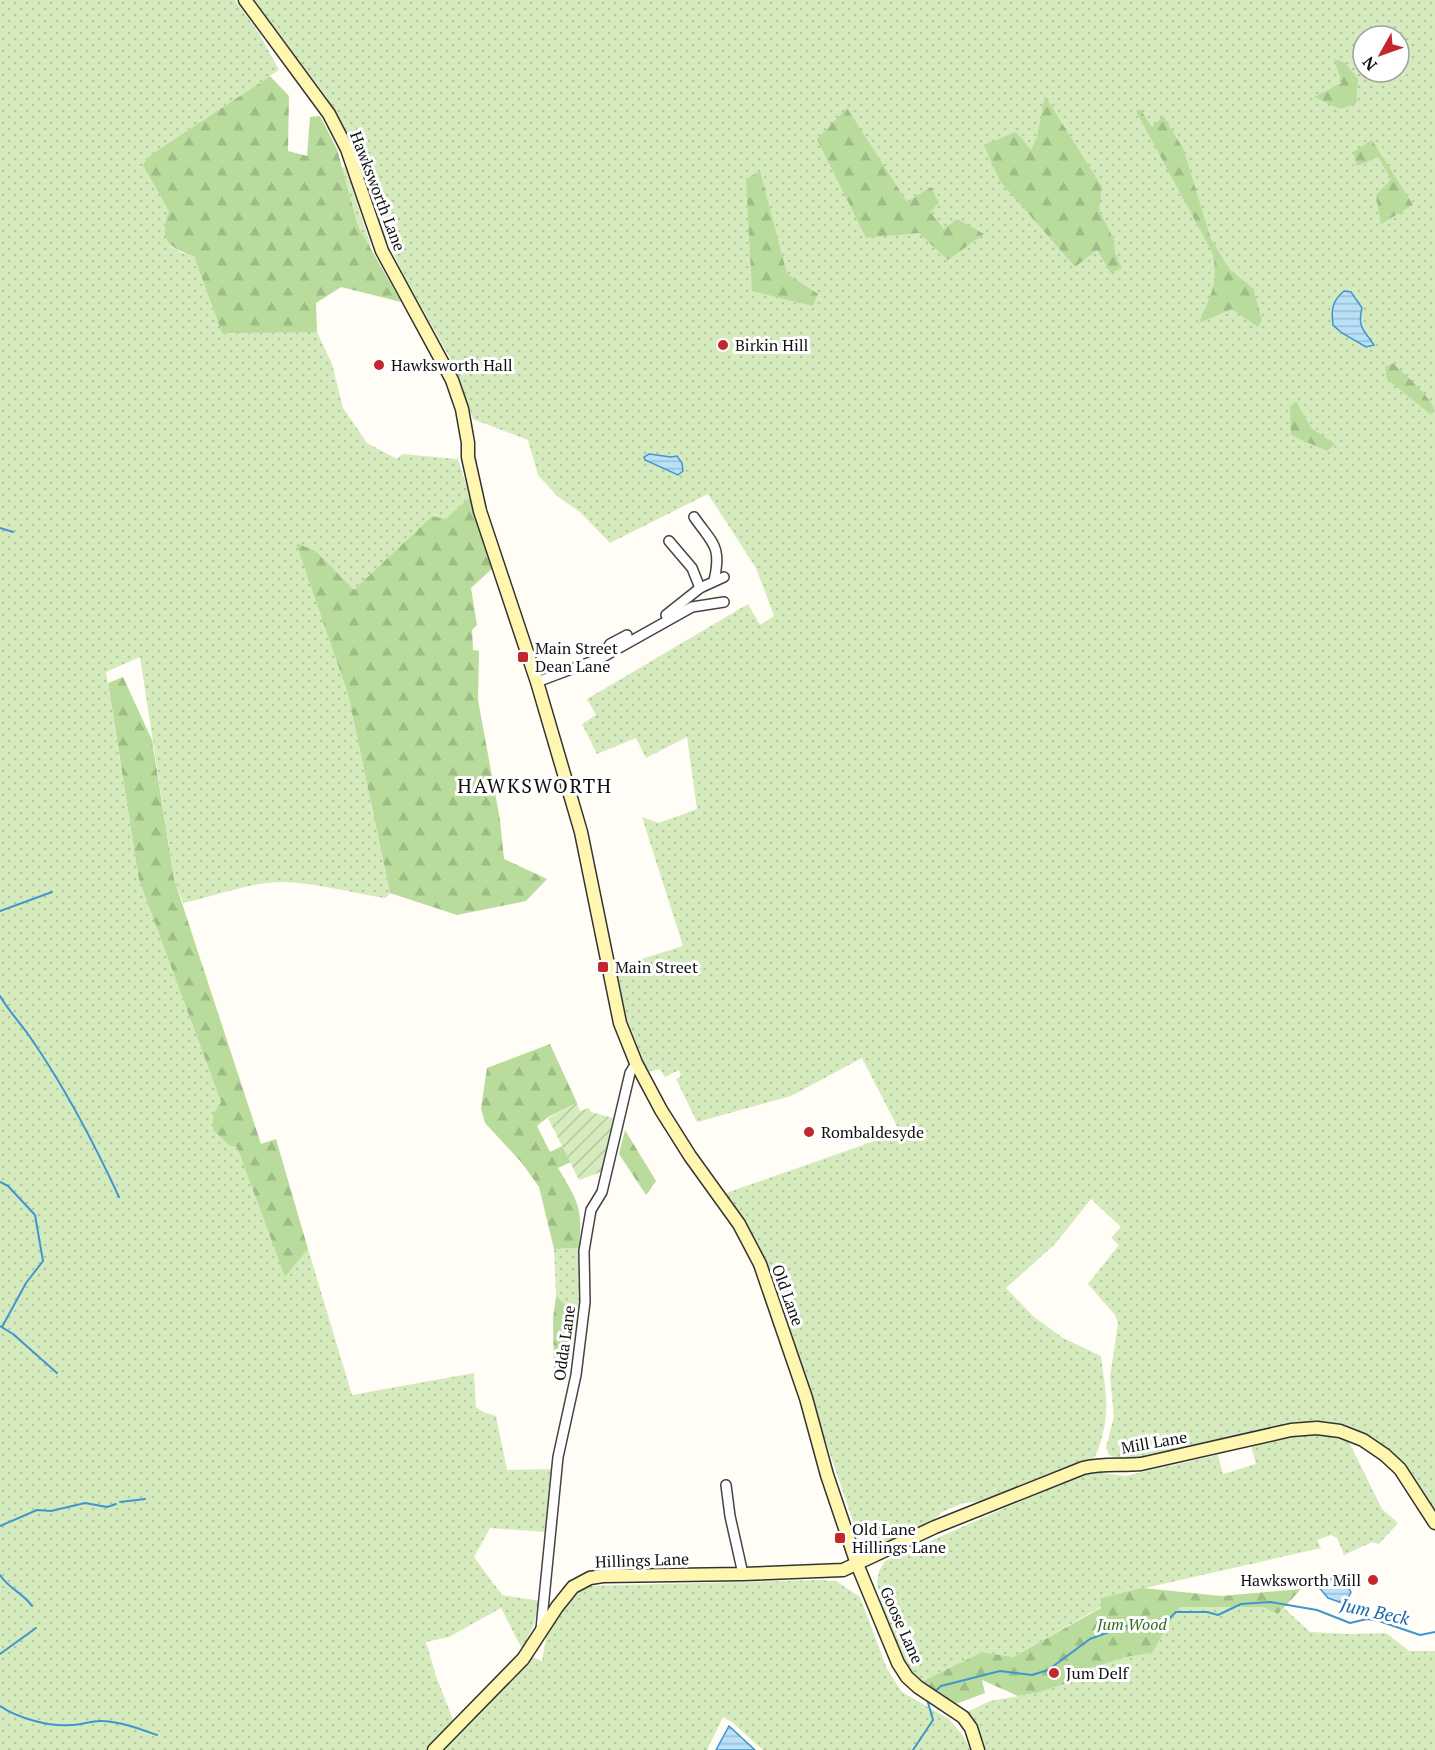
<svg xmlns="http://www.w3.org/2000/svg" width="1435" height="1750" viewBox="0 0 1435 1750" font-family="'PT Serif',serif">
<defs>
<pattern id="grass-dots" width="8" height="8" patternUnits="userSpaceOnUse" patternTransform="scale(1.5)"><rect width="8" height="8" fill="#d5ebbd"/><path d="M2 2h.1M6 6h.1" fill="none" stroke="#b6c8a1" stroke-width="1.8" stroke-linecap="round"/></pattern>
<pattern id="forest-firs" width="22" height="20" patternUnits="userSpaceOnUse" patternTransform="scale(1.5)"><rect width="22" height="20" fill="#b9dc9c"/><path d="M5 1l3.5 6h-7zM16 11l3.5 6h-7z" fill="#9ebc85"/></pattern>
<pattern id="garden-furrows" width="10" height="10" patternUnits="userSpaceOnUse" patternTransform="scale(1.5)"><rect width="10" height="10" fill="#d5ebbd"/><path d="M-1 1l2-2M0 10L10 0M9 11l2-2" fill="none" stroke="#b6c8a1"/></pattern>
<pattern id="water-rules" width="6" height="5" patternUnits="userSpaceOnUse" patternTransform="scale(1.5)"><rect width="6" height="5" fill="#b9e0f7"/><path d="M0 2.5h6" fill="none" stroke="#9ebfd3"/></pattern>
</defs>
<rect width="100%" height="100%" fill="#fffdf5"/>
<g fill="url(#grass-dots)" fill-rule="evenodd">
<path d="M0 0H235L259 33 279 70 149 156 170 211 166 220 171 246 182 253 194 255 222 332H317L332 364 343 408 367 443 397 459 402 454 457 459 456 453 470 497 445 519 432 516 354 591 316 551 297 544 348 694 390 894 385 898C352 893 317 883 284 882 250 882 215 896 183 903L174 879 140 657 106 672 139 880 221 1102 213 1114 237 1147 285 1276 308 1249 352 1395 474 1373 476 1407 483 1412 496 1416 507 1470 552 1469 545 1532 490 1528 474 1557 502 1595 540 1601 533 1627 522 1649 501 1608 449 1637 426 1642 436 1676 454 1722 427 1750H0Z"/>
<path d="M252 0H1435V1514C1425 1499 1417 1480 1405 1466 1384 1440 1349 1424 1316 1422L1127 1462 1109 1455 1106 1448 1114 1416 1110 1377 1118 1323 1115 1315 1088 1284 1119 1245 1111 1238 1121 1227 1091 1199 1055 1244 1006 1288 1034 1317 1063 1338 1101 1356C1105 1389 1111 1410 1100 1443 1098 1449 1097 1455 1092 1460L985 1501 963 1503 942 1512 926 1526 890 1542 880 1544 870 1543 863 1538 854 1524 768 1272 748 1229 726 1193 900 1132 862 1058 791 1096 697 1122 676 1079 681 1076 679 1070 665 1077 660 1069 647 1072 626 1016 616 967 683 946 642 817 659 823 697 809 687 737 646 758 636 738 597 754 582 724 596 715 587 699 748 604 760 625 774 616 756 568 708 494 610 543 581 513 557 496 538 475 528 440 473 419 456 369 407 281 379 225 354 147 326 96ZM1363 36H1399V72H1363Z"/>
<polygon points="345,167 371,246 369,247 358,226 342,168"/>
<polygon points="579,1248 583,1282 579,1316 556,1296 554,1249"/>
<polygon points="1316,1432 1335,1435 1348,1440 1382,1509 1398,1523 1379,1544 1372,1542 1344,1555 1337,1538 1331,1535 1317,1540 1321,1548 1101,1598 1101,1607 1013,1657 982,1652 919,1683 909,1674 881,1603 877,1582 879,1571 885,1561 1080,1475 1094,1472 1125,1476 1218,1455 1223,1474 1256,1464 1251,1446"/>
<polygon points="819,1580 836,1581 860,1597 887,1669 902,1692 949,1719 964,1737 970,1750 763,1750 733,1723 723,1717 707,1750 443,1750 532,1657 542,1661 547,1632 557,1616 585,1586"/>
<polygon points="1179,1607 1263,1607 1278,1614 1284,1608 1310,1632 1348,1634 1386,1633 1409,1651 1435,1651 1435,1750 985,1750 980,1732 967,1712 990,1701 1037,1693 1074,1681 1086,1670 1126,1657 1152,1653"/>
</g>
<g fill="url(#forest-firs)">
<polygon points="1334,59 1345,63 1358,79 1356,104 1340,109 1314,97 1342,83"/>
<path d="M270 76 289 96 288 151 307 156 310 117 320 116 337 149 358 226 401 302 341 287 316 303 317 332 222 333 194 256C167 248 159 238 169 211L143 165 149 156Z"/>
<polygon points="1045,96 1102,187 1099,210 1114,240 1115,253 1122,268 1111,273 1097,250 1075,267 1000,181 984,145 1016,132 1031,150 1037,137"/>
<polygon points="847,108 907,202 931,187 939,203 930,212 944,229 957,219 984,234 948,260 919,233 866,238 817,139"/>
<path d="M1140 109 1152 127 1163 116 1183 148 1211 239 1230 270 1253 288 1262 320 1258 327 1232 309 1199 323C1210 297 1220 280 1212 252L1136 111Z"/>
<polygon points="1372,140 1413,205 1381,224 1376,195 1391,179 1378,157 1357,166 1353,152"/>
<polygon points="760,171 787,274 818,294 813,306 752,291 746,179"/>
<path d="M1393 363C1404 374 1432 397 1435 412L1430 414 1387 379 1385 367Z"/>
<polygon points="1296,401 1311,428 1335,444 1327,451 1291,435 1290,407"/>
<polygon points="470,497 494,567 471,588 477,625 472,630 473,650 479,651 478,700 500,820 504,859 547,879 526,901 457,915 390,893 348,694 296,543 316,551 354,590 432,516 445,519"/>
<polygon points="123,677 152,740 174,879 261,1144 276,1139 308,1249 285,1277 237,1147 229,1145 213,1130 213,1114 221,1102 139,880 108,683"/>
<path d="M550 1044 577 1103 548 1117 537 1126 550 1152 562 1146 571 1162 558 1168C578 1202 583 1207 579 1248L554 1249 539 1187 522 1163 485 1123 481 1108 487 1068Z"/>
<polygon points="625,1130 656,1181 646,1195 619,1154"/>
<polygon points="556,1296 579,1316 568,1363 554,1368 553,1319"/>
<polygon points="1142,1588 1222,1596 1301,1589 1278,1614 1263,1607 1179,1607 1152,1653 1126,1657 1086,1670 1074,1681 1037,1693 1018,1696 982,1680 985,1693 956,1704 930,1692 919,1683 982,1652 1013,1657 1101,1608 1101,1598"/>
</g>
<polygon fill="url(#garden-furrows)" points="577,1103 580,1111 589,1108 591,1112 617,1119 604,1171 579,1180 548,1118"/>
<g fill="url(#water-rules)" stroke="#3f96cf" stroke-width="1.5">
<path d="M1344 291 1351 292 1362 308C1357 327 1364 330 1374 345L1366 347 1342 333 1333 325C1331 310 1332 301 1344 291Z"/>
<polygon points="649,454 671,457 677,456 682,463 683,471 678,475 645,460 644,457"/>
<polygon points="1340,1575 1351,1592 1345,1604 1328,1598 1317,1585"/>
<polygon points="729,1726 755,1750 716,1750"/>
</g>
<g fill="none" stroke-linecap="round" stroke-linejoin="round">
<g stroke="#3f96cf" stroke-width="2">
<polyline points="0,528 13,532"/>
<polyline points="0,911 52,892"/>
<path d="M0 996C9 1011 20 1023 30 1037 64 1086 94 1143 119 1197"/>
<polyline points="0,1182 8,1186 35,1215 43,1261 26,1283 2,1327"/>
<polyline points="0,1326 13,1334 57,1373"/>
<polyline points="120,1502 145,1499"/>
<polyline points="0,1526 37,1510 51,1511 85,1503 107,1507 116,1504"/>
<path d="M0 1575C8 1588 23 1593 32 1606"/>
<polyline points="0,1654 36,1628"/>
<polyline points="933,1693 941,1686 1000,1671 1032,1675 1048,1670 1090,1639 1125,1626 1154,1625 1166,1622 1176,1612 1207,1612 1218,1615 1241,1604 1270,1602 1317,1610 1350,1623 1367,1619 1379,1621 1420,1635 1435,1632"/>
<path d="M0 1706C18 1718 49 1727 71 1725 82 1725 92 1720 103 1721 122 1722 140 1729 157 1735"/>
<polyline points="913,1750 933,1720 927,1699"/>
</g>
<g stroke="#444" stroke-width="12">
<g id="street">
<path d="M694 517C713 544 722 546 714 581"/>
<polyline points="669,541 692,568 700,588"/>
<polyline points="666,615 700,588 724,577"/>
<polyline points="604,654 610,644 627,635"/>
<polyline points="537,682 601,658 692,607 724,602"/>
<polyline points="726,1485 730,1516 743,1574"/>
<polyline points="541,1629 558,1457 576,1375 585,1302 584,1251 587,1233 591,1210 602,1192 630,1073 636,1063"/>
</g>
</g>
<g stroke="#333" stroke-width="15">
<g id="secondary">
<polyline points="245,0 329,114 347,149 382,251 452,380 462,409 468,443 468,457 480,511 537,682 581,832 620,1023 636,1063 661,1110 690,1156 739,1224 760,1264 806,1398 827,1475 857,1564 898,1663 907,1677 918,1687 963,1717 971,1728 978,1750"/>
<path d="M434 1750 523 1659 557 1607 573 1587 590 1578 603 1576 743 1574 843 1570 935 1527 1083 1468C1103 1463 1121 1466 1141 1464L1291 1430 1317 1428 1340 1431 1363 1440 1385 1455 1400 1469 1435 1523"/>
</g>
</g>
<use href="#street" stroke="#fff" stroke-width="9"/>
<use href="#secondary" stroke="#fff6b0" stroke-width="12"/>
</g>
<g fill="#c4262e" stroke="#fff" stroke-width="2">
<circle cx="723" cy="345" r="6"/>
<circle cx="379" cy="365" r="6"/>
<rect x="517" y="651" width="12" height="12" rx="3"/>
<rect x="597" y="961" width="12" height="12" rx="3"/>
<circle cx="809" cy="1132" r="6"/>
<rect x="834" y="1532" width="12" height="12" rx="3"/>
<circle cx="1373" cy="1580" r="6"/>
<circle cx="1054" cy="1673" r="6"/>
</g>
<g text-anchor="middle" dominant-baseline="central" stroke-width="6" stroke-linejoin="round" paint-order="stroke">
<g font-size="16" fill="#111" stroke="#fff">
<text transform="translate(378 191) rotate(69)">Hawksworth Lane</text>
<text transform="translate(788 1295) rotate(70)">Old Lane</text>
<text transform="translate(564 1343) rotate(-82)">Odda Lane</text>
<text transform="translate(1154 1442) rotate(-10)">Mill Lane</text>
<text transform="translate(642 1560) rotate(-2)">Hillings Lane</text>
<text transform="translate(902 1625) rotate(66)">Goose Lane</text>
</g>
<g font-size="16" fill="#111" stroke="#fff" text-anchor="start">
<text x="735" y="345">Birkin Hill</text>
<text x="391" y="365">Hawksworth Hall</text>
<text x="535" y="648">Main Street<tspan x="535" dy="18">Dean Lane</tspan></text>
<text x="615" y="967">Main Street</text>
<text x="821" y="1132">Rombaldesyde</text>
<text x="852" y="1529">Old Lane<tspan x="852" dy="18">Hillings Lane</tspan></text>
<text x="1361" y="1580" text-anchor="end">Hawksworth Mill</text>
<text x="1066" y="1673">Jum Delf</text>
</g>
<g font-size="16" font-style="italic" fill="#2f6b1f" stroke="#fff">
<text x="1132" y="1624">Jum Wood</text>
</g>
<g font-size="18" font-style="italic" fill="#1768a6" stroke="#fff">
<text transform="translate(1375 1611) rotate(12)">Jum Beck</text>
</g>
<g font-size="20" letter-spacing="1.5" fill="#111" stroke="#fff">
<text x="535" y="785">HAWKSWORTH</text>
</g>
</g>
<g transform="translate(1381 54) rotate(230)"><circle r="28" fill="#ffffff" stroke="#a0a0a0" stroke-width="1.5"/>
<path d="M0-4.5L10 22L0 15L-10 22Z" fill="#c4262e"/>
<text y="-9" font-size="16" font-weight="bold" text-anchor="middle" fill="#111111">N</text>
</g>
</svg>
